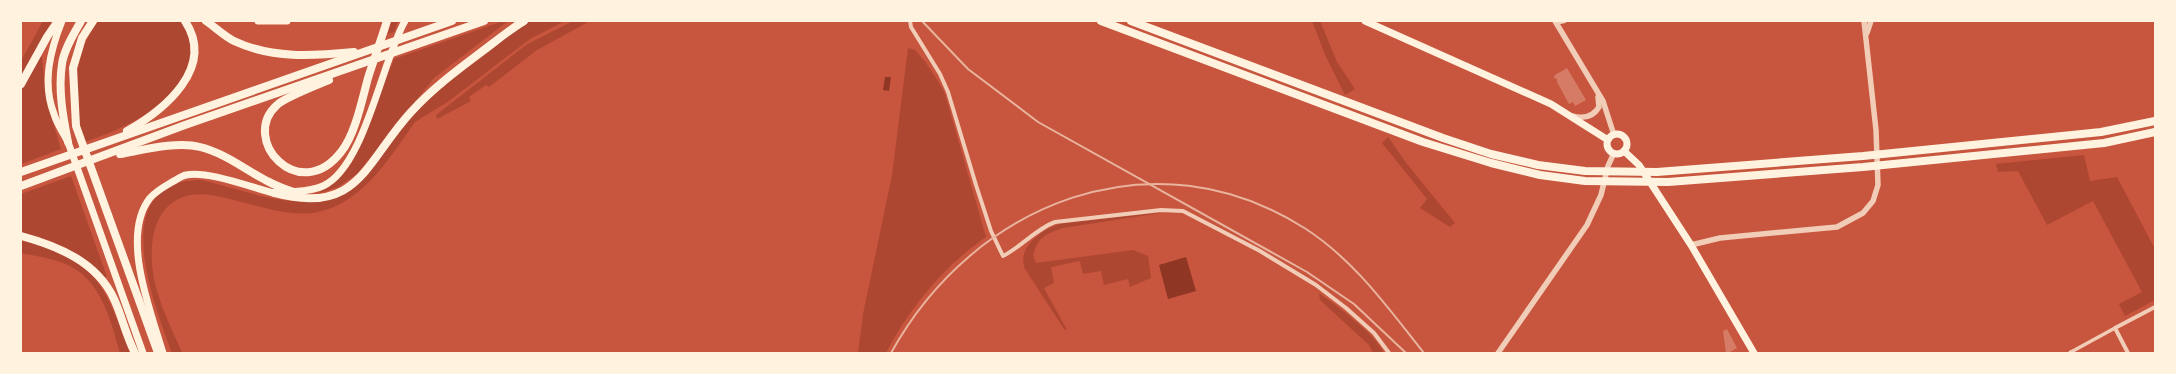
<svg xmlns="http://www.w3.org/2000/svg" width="2176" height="374" viewBox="0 0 2176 374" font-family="Poppins,sans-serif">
<rect width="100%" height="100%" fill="#c8553d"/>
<g fill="#ae4732">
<polygon points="43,21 52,21 21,76 21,61"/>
<path d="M98 21H182C218 85 133 127 84 142 73 100 71 57 98 21Z"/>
<polygon points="391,21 398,21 394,32 388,34"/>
<polygon points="503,21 508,21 434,78 357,174 338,187 317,194 333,183 357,149 394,59"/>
<path d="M531 21H565L530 39 449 101 415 122C390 157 364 202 318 212 285 219 244 200 211 195 150 187 144 250 158 294 164 314 174 334 182 353H172C153 301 105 180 202 180 246 191 294 211 338 196L425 100 513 32Z"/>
<polygon points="573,21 590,21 537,50 489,87 486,85 469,97 471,101 437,119 436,115 526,45"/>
<polygon points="1312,21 1320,21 1337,62 1355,89 1345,95 1326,57"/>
<path d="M908 48 915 50C927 63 937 78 945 94L986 237C944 266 909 308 886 353H858L863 314 892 175Z"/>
<polygon points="40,57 42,57 46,99 61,149 21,164 21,90"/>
<polygon points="1388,137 1407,164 1455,223 1450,227 1420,208 1427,199 1382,143"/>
<polygon points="2084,155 2090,181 2117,177 2155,249 2155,300 2125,316 2119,304 2142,292 2093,201 2047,225 2018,171 1998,172 1996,164"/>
<path d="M71 176 107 277H104C82 252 53 240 21 232V194Z"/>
<path d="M1167 212 1063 228C1045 234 1038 237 1033 256L1036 263 1133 250 1148 256 1151 278 1130 287 1128 279 1104 285 1101 271 1083 274 1080 261 1051 267 1054 283 1044 288 1067 330 1064 329 1025 269C1016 246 1044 228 1063 223Z"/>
<path d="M21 239C97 261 104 283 130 353H120C110 319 101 277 63 263 50 258 35 256 21 253Z"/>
<path d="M1319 293C1336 305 1375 334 1384 353H1373L1369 345 1320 300Z"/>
</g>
<g fill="#8f3625">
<polygon points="885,77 891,77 889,91 883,90"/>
<polygon points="1186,257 1196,291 1168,299 1159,265"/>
</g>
<g fill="#d67c66">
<polygon points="1567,68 1586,100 1575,106 1573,102 1569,104 1557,82 1557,79 1554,78 1555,75"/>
<polygon points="1727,329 1737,348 1728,353 1726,353 1723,331"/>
</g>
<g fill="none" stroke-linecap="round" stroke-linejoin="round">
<polyline stroke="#f1ccb7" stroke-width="3.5" points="2071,352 2115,328"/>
<g stroke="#f1ccb7" stroke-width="4">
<path d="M910 21 911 27 940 74 948 92 976 185 991 231 1003 256C1021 247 1036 229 1055 222L1161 210 1183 211 1260 251 1316 285 1346 308 1374 333 1389 353"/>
<polyline points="1556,23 1565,21"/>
<polyline points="2070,353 2071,352"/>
<polyline points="2128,353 2115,328 2155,307"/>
</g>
<g stroke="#f1ccb7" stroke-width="5.5">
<polyline points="1555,21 1603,101 1614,135"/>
<polyline points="1867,33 1871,21"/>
<path d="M1572 116C1583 119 1593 117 1599 107L1598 97"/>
<polyline points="1691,245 1720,238 1837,227 1863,213 1873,201 1878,185 1876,130 1864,21"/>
<polyline points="1498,353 1587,225 1601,195 1608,166 1614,153"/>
</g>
<g stroke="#fff3e0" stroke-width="7">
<path d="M62 21C50 51 42 83 54 114 57 124 63 133 68 142L143 353"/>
<polyline points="258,21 287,21"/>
<polyline points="1365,21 1551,104 1608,140"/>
<circle cx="1617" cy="144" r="10"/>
<polyline points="1624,151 1639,165 1691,245 1754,353"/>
<path d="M290 192C302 191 312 191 323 186 365 167 382 60 405 21"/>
<path d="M163 353C151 312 120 236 150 198 156 191 165 186 172 182 176 180 181 176 186 175 207 170 253 188 274 193H280"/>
</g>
<g stroke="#fff3e0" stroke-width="8">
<polyline points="93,21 82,38 73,68 76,126 158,353"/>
<path d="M206 21C215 27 224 36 234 41 272 59 313 56 354 52"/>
<polyline points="1101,21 1423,142 1491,163 1540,175 1585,181 1668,182 1863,167 2104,143 2155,132"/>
<polyline points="1131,21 1443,138 1491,154 1538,165 1585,171 1657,172 1863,156 2101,132 2155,121"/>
<path d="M329 80C317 85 284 98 277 105 239 139 299 206 341 152 355 135 362 100 368 78 374 59 381 40 387 21"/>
<polyline points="21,84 47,37 58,21"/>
<path d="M127 131C164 110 216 68 185 21"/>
<path d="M68 142C63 117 58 90 62 64 64 49 74 34 81 21"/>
<path d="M120 154C143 150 177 141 200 147 233 155 258 182 294 192"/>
<polyline points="21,172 452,21"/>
<polyline points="21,186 185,125 484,21"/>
<path d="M274 193C359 216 365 162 411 112 432 89 456 71 480 53 495 42 509 30 524 21"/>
<path d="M21 236C58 246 97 262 114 299 122 316 126 336 135 353"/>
</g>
<g stroke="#e9b49f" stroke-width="2">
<polyline points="922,21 968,69 1038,122 1307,272 1354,304 1406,353"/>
<path d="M891 353C974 202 1154 131 1306 229 1355 261 1388 308 1424 353"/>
</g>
</g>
<rect width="2176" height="374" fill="none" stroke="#fff3e0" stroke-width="44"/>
</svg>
